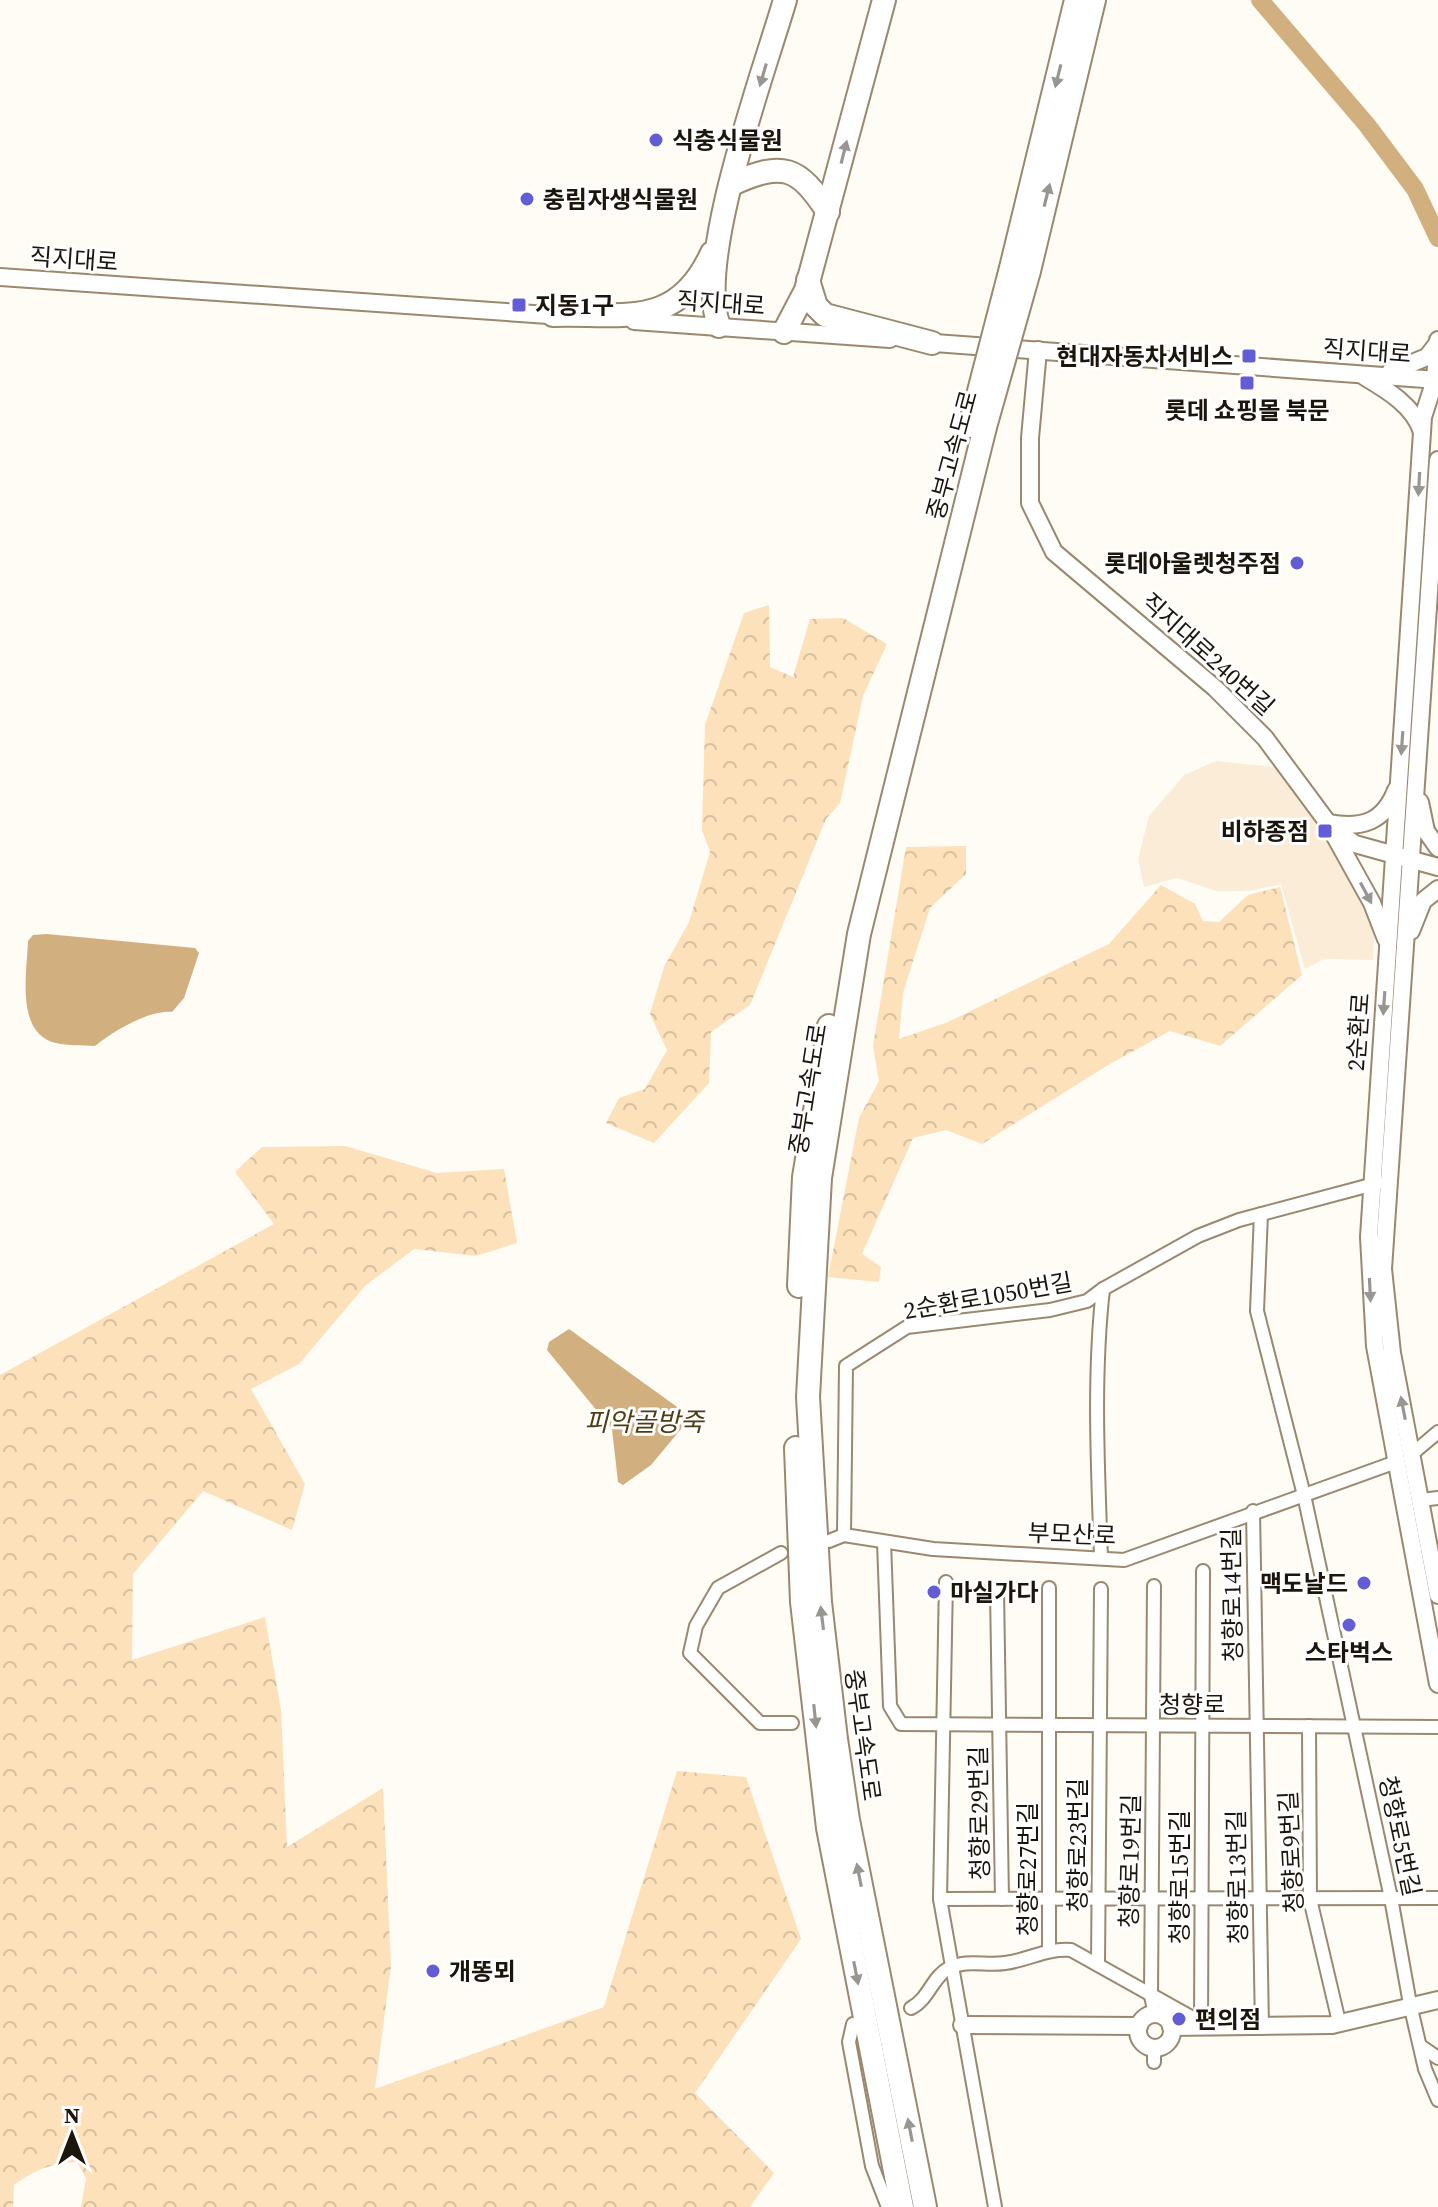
<svg xmlns="http://www.w3.org/2000/svg" width="1438" height="2207" viewBox="0 0 1438 2207" font-family="'Source Serif 4','Noto Sans KR',serif">
<defs>
<pattern id="forest-crowns" width="20" height="18" patternUnits="userSpaceOnUse" patternTransform="scale(2)"><rect width="20" height="18" fill="#fce1bb"/><path d="M2 6a3 3 0 1 1 6 0M12 15a3 3 0 1 1 6 0" fill="none" stroke="#d7c0a0"/></pattern>
</defs>
<rect width="100%" height="100%" fill="#fffbf5"/>
<polygon fill="#fbecd8" points="1216,761 1275,767 1332,843 1375,925 1373,960 1324,959 1305,969 1281,884 1249,891 1216,891 1177,878 1144,887 1138,859 1149,816 1184,775"/>
<g fill="url(#forest-crowns)">
<polygon points="769,605 770,667 793,677 810,619 843,618 887,644 863,696 840,803 826,819 750,1005 711,1032 709,1083 654,1143 606,1123 619,1098 645,1089 667,1050 650,1014 664,967 689,922 710,852 702,830 705,725 744,613"/>
<polygon points="966,846 966,874 930,908 903,993 899,1039 948,1022 1109,944 1161,885 1195,904 1203,921 1219,922 1248,895 1280,887 1302,975 1220,1046 1170,1031 1108,1065 982,1144 946,1130 913,1138 862,1254 881,1267 879,1282 828,1277 859,1118 879,1081 873,1046 906,847"/>
<path d="M345 1146 437 1173 504 1169 517 1243 476 1256 414 1249 365 1286 299 1364 251 1389 305 1484 292 1530 203 1491 133 1574 132 1660 265 1617 281 1710 287 1847 383 1788 391 1966 375 2089 604 2007 677 1771 746 1777 801 1939 695 2093 774 2173 750 2207H81L86 2178 77 2162C51 2163 35 2170 14 2185L13 2207H0V1375L274 1224 235 1172 262 1147Z"/>
</g>
<g fill="#d2af7e">
<path d="M47 934 195 948 199 953 184 998 172 1012C149 1010 113 1031 95 1046 82 1045 68 1046 56 1043 15 1034 27 972 28 941L33 935Z"/>
<polygon points="569,1329 691,1417 651,1465 623,1485 618,1482 612,1429 547,1350 549,1342"/>
</g>
<g fill="none" stroke-linecap="round" stroke-linejoin="round">
<polyline stroke="#d2af7e" stroke-width="18" points="1260,0 1367,125 1415,189 1438,238"/>
<g stroke="#9a886f" stroke-width="16">
<g id="street">
<polyline points="1261,1214 1257,1311 1304,1495 1391,1898 1410,2004 1425,2069 1438,2100"/>
<polyline points="1412,1454 1438,1432"/>
<polyline points="1421,1500 1438,1498"/>
<polyline points="1253,1511 1262,2028"/>
<polyline points="844,1535 846,1366 907,1327 1050,1310 1087,1301 1103,1289 1198,1236 1239,1220 1378,1183"/>
<polyline points="829,1541 844,1535 933,1549 1124,1560 1396,1462"/>
<polyline points="884,1542 890,1706 901,1724 1438,1727"/>
<polyline points="781,1553 718,1588 696,1626 690,1653 760,1723 792,1723"/>
<path d="M1101 1558C1098 1469 1093 1378 1103 1289"/>
<polyline points="946,1582 940,1899 995,2207"/>
<polyline points="1154,1586 1151,1996 1155,2014"/>
<polyline points="1049,1588 1049,1948"/>
<polyline points="997,1591 1002,1899"/>
<polyline points="1309,1726 1310,1899 1339,2022"/>
<polyline points="940,1899 1438,1898"/>
<polyline points="1098,1965 1101,1589"/>
<path d="M911 2008C929 1999 932 1977 949 1968 967 1959 986 1966 1005 1963 1029 1960 1046 1948 1071 1950L1191 2017 1201 2027"/>
<polyline points="853,2024 849,2042 872,2166 888,2207"/>
<polyline points="1201,2027 1203,1571"/>
<polyline points="1422,2047 1438,2058"/>
<polyline points="1154,2062 1154,2047"/>
</g>
</g>
<g stroke="#9a886f" stroke-width="20">
<g id="secondary">
<polyline points="0,277 563,316"/>
<polyline points="634,321 890,339"/>
<polyline points="1438,340 1435,380 1423,417 1369,1237 1375,1346 1438,1684"/>
<polyline points="921,342 1438,380"/>
<polyline points="1038,350 1030,438 1030,503 1054,552 1215,688 1265,738 1328,823 1343,836 1355,844 1438,867"/>
<polyline points="1390,372 1427,357 1437,344"/>
<path d="M1365 377C1387 390 1414 406 1422 432"/>
<polyline points="1438,460 1383,1269 1392,1353 1438,1595"/>
<polyline points="1420,802 1426,831 1438,848"/>
<path d="M1329 823C1362 829 1384 822 1396 790"/>
<polyline points="1332,831 1372,903 1386,939"/>
<polyline points="1411,931 1423,901 1438,889"/>
<circle cx="1155" cy="2031" r="17"/>
<polyline points="962,2025 1139,2026"/>
<polyline points="1171,2027 1332,2025 1438,2000"/>
</g>
</g>
<g stroke="#9a886f" stroke-width="26">
<g id="highway">
<path d="M732 184C783 161 798 166 828 212"/>
<polyline points="1011,268 1076,0"/>
<polyline points="1029,271 1094,0"/>
<polyline points="808,280 816,306 825,315 932,343"/>
<path d="M553 315C625 313 677 330 712 253"/>
<path d="M719 326C694 262 764 72 785 0"/>
<polyline points="784,332 806,290 884,0"/>
<polyline points="799,1286 804,1177 829,1026"/>
<polyline points="796,1448 802,1602 828,1828 902,2207"/>
<polyline points="925,2207 848,1820 836,1739 820,1602 808,1397 820,1178 859,934 985,427"/>
</g>
</g>
<use href="#street" stroke="#fff" stroke-width="12"/>
<use href="#secondary" stroke="#fff" stroke-width="16"/>
<use href="#highway" stroke="#fff" stroke-width="22"/>
<g stroke="#9a886f" stroke-width="26" stroke-linecap="butt">
<g id="highway-bridge">
<polyline points="970,426 1011,268"/>
<polyline points="985,427 1029,271"/>
</g>
</g>
<use href="#highway-bridge" stroke="#fff" stroke-width="22"/>
</g>
<defs><path id="oneway-solid" d="M-6-.8H1V-3.2L6.5 0L1 3.2V.8H-6Z" transform="scale(2)"/></defs>
<g fill="#999692">
<use href="#oneway-solid" transform="translate(763 75) rotate(106)"/>
<use href="#oneway-solid" transform="translate(1058 76) rotate(104)"/>
<use href="#oneway-solid" transform="translate(844 152) rotate(-76)"/>
<use href="#oneway-solid" transform="translate(1047 195) rotate(-76)"/>
<use href="#oneway-solid" transform="translate(1419 484) rotate(93)"/>
<use href="#oneway-solid" transform="translate(1402 743) rotate(94)"/>
<use href="#oneway-solid" transform="translate(1366 893) rotate(62)"/>
<use href="#oneway-solid" transform="translate(1384 1003) rotate(94)"/>
<use href="#oneway-solid" transform="translate(1370 1290) rotate(87)"/>
<use href="#oneway-solid" transform="translate(1403 1408) rotate(-101)"/>
<use href="#oneway-solid" transform="translate(822 1618) rotate(-97)"/>
<use href="#oneway-solid" transform="translate(815 1716) rotate(84)"/>
<use href="#oneway-solid" transform="translate(859 1875) rotate(-101)"/>
<use href="#oneway-solid" transform="translate(856 1973) rotate(79)"/>
<use href="#oneway-solid" transform="translate(910 2130) rotate(-101)"/>
</g>
<g fill="#625dd5" stroke="#fff" stroke-width="3">
<circle cx="656" cy="140" r="8"/>
<circle cx="527" cy="199" r="8"/>
<rect x="511" y="297" width="16" height="16" rx="4"/>
<rect x="1241" y="348" width="16" height="16" rx="4"/>
<rect x="1239" y="375" width="16" height="16" rx="4"/>
<circle cx="1297" cy="563" r="8"/>
<rect x="1317" y="823" width="16" height="16" rx="4"/>
<circle cx="1364" cy="1583" r="8"/>
<circle cx="934" cy="1592" r="8"/>
<circle cx="1349" cy="1625" r="8"/>
<circle cx="433" cy="1971" r="8"/>
<circle cx="1179" cy="2019" r="8"/>
</g>
<g text-anchor="middle" dominant-baseline="central" stroke-width="6" stroke-linejoin="round" paint-order="stroke">
<g font-size="24" font-weight="bold" fill="#1c150c" stroke="#fff" text-anchor="start">
<text x="672" y="140">식충식물원</text>
<text x="543" y="199">충림자생식물원</text>
<text x="535" y="305">지동1구</text>
<text x="1233" y="356" text-anchor="end">현대자동차서비스</text>
<text x="1247" y="410" text-anchor="middle">롯데 쇼핑몰 북문</text>
<text x="1281" y="563" text-anchor="end">롯데아울렛청주점</text>
<text x="1309" y="831" text-anchor="end">비하종점</text>
<text x="1348" y="1583" text-anchor="end">맥도날드</text>
<text x="950" y="1592">마실가다</text>
<text x="1349" y="1652" text-anchor="middle">스타벅스</text>
<text x="449" y="1971">개똥뫼</text>
<text x="1195" y="2019">편의점</text>
</g>
<g font-size="24" fill="#1c150c" stroke="#fff">
<text transform="translate(74 259) rotate(4)">직지대로</text>
<text transform="translate(721 303) rotate(4)">직지대로</text>
<text transform="translate(1367 351) rotate(4)">직지대로</text>
<text transform="translate(952 455) rotate(-75)">중부고속도로</text>
<text transform="translate(1208 654) rotate(42)">직지대로240번길</text>
<text transform="translate(1358 1032) rotate(-86)">2순환로</text>
<text transform="translate(808 1089) rotate(-81)">중부고속도로</text>
<text transform="translate(988 1296) rotate(-10)">2순환로1050번길</text>
<text transform="translate(1072 1534) rotate(2)">부모산로</text>
<text transform="translate(1232 1595) rotate(-91)">청향로14번길</text>
<text x="1192" y="1704">청향로</text>
<text transform="translate(863 1735) rotate(82)">중부고속도로</text>
<text transform="translate(979 1813) rotate(-91)">청향로29번길</text>
<text transform="translate(1400 1836) rotate(78)">청향로5번길</text>
<text transform="translate(1077 1845) rotate(-90)">청향로23번길</text>
<text transform="translate(1291 1852) rotate(-93)">청향로9번길</text>
<text transform="translate(1130 1861) rotate(-89)">청향로19번길</text>
<text transform="translate(1027 1869) rotate(-90)">청향로27번길</text>
<text transform="translate(1179 1877) rotate(-90)">청향로15번길</text>
<text transform="translate(1237 1877) rotate(-91)">청향로13번길</text>
</g>
<g font-size="26" font-style="italic" fill="#523a12" stroke="#fff">
<text x="644" y="1422">피악골방죽</text>
</g>
</g>
<g transform="translate(72 2135)" stroke="#ffffff" stroke-width="6" paint-order="stroke">
<path d="M0-6L14 30L0 20L-14 30Z" fill="#1c150c"/>
<text y="-12" font-size="22" font-weight="bold" text-anchor="middle" fill="#1c150c">N</text>
</g>
</svg>
